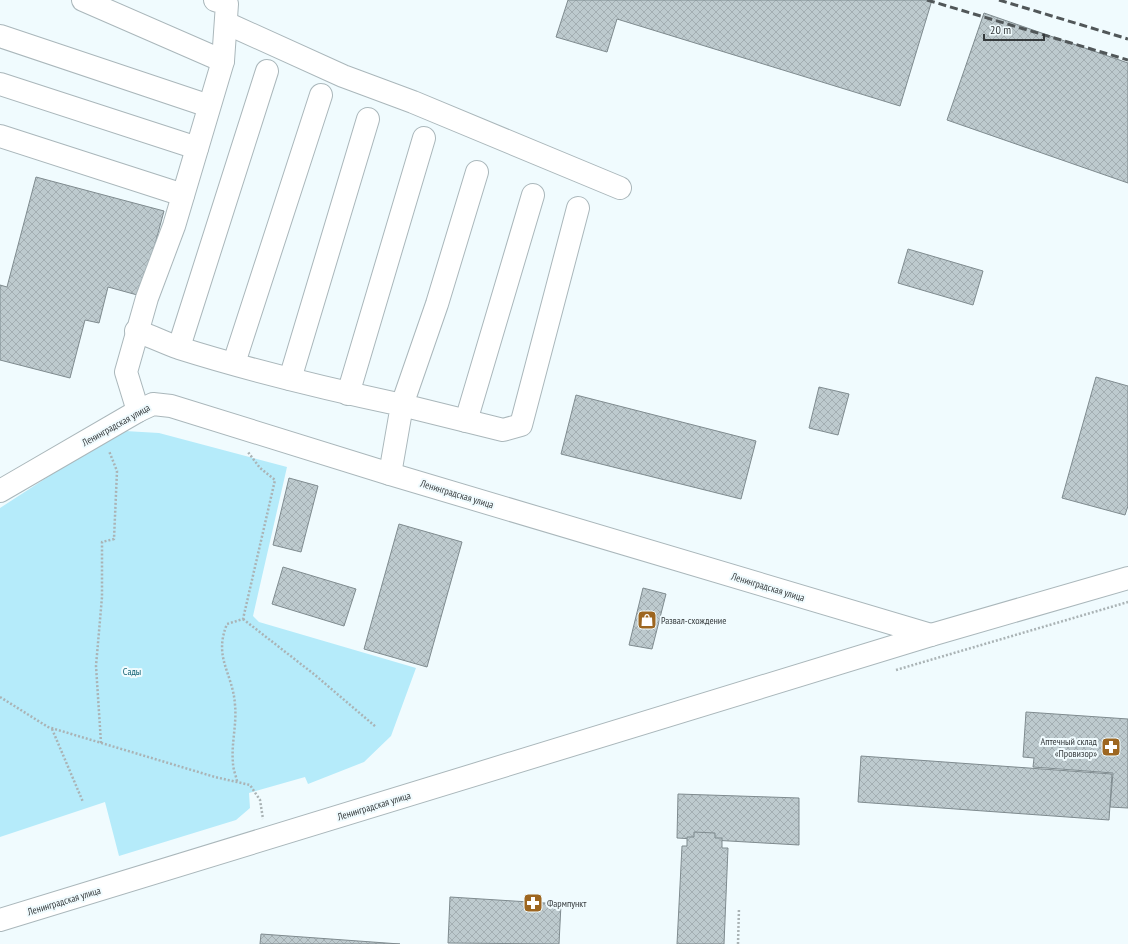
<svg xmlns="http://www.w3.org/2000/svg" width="1128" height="944" viewBox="0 0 1128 944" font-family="'PT Sans Narrow',sans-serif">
<defs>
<pattern id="building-cross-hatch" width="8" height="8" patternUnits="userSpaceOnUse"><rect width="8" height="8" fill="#bdcace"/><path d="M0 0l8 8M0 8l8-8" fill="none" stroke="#a3aeb2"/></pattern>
</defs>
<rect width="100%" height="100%" fill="#f0fbfe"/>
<polygon fill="#b5ebfa" points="125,431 159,433 287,467 253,616 259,622 416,668 391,736 364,762 308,784 305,777 249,793 250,808 236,820 119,856 105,802 0,837 0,508 114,434"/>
<g fill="url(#building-cross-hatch)" stroke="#7f8b8f">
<polygon points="568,0 932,0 900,106 617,19 607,52 556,37"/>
<polygon points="984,13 1128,63 1128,183 947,120"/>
<polygon points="36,177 164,211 141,296 108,287 99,323 85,320 70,378 0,360 0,285 7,287"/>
<polygon points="908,249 983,271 973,305 898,283"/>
<polygon points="1096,377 1128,386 1128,506 1125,515 1062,498"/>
<polygon points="819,387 849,394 838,435 809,428"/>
<polygon points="576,395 756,441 741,499 561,454"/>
<polygon points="289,478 318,486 301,552 273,545"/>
<polygon points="399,524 462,542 427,667 364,649"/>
<polygon points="283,567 356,589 344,626 272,604"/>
<polygon points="643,588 666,594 652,649 629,645"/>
<polygon points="1026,712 1128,719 1128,808 1110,807 1113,773 1033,767 1034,758 1023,757"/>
<polygon points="861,756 1112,774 1109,820 858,802"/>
<polygon points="678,794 799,798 799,845 677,838"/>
<polygon points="694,832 715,833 715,838 722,838 722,848 728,848 724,944 677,944 682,846 687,846 687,837 694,837"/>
<polygon points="450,897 561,904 559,944 448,943"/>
<polygon points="261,934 400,944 260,944"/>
</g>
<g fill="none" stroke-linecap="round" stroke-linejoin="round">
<g stroke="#aab7bb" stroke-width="24">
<g id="minor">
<polyline points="83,0 223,61"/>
<polyline points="226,23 343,76 413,102 620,188"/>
<polyline points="0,36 209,106"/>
<polyline points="0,84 197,148"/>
<polyline points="0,136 183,195"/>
<polyline points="477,172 437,304 402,405 503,430 521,425 578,208"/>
<path d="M136 331C151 336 165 343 179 348 252 371 327 389 402 405L390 474"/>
<polyline points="179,347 267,71"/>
<polyline points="234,363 321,95"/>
<polyline points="290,379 368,119"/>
<polyline points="348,394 424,138"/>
<polyline points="138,411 126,372 147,298 174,226 223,61 227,4 215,0"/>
<polyline points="466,421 533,195"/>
<polyline points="0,491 138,411 153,404 171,406 390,474 931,635"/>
<polyline points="0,920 931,635 1128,578"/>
</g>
</g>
<g stroke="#aab3b5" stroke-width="2.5" stroke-dasharray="2 2" stroke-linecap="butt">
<polyline points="243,619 315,675 376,727"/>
<polyline points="896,670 1128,602"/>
<polyline points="0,697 48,727 215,777 250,785 260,800 263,819"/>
<polyline points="52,729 83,802"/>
<polyline points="101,743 96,666 102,597 102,542 114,539 117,471 109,451"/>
<path d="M237 781C236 776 233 769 233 763 231 744 237 724 235 705 233 673 213 658 227 624L243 619 275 480 260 468 248 452"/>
<polyline points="738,944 739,908"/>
</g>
<use href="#minor" stroke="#fff" stroke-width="22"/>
<g stroke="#515759" stroke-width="3" stroke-dasharray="8 4" stroke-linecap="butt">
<polyline points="927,0 1128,60"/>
<polyline points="999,0 1128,39"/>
</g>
</g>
<defs>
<g id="shop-square" transform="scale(1)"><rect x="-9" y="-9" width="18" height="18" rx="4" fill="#9d6620" stroke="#f0fbfe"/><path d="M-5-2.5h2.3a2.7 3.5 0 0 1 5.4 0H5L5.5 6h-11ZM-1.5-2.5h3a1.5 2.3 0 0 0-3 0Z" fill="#fff"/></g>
<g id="pharmacy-square" transform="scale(1)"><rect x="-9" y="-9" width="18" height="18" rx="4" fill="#9d6620" stroke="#f0fbfe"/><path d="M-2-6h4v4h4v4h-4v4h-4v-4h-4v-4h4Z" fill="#fff"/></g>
</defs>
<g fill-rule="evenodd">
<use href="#shop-square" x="647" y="620"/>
<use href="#pharmacy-square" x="1111" y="747"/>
<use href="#pharmacy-square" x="533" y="903"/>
</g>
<g text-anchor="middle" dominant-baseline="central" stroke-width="4" stroke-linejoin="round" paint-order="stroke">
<g font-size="10" fill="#353a3c" stroke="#f0fbfe">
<text transform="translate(116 425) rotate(-29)">Ленинградская улица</text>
<text transform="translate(457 494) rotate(17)">Ленинградская улица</text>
<text transform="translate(768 587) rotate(17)">Ленинградская улица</text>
<text transform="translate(374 806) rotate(-17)">Ленинградская улица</text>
<text transform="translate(64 901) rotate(-17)">Ленинградская улица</text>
</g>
<g font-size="10" fill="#353a3c" stroke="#f0fbfe" text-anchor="start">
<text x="661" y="620">Развал-схождение</text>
<text x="1097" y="741" text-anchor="end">Аптечный склад<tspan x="1097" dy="12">«Провизор»</tspan></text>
<text x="547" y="903">Фармпункт</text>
</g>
<g font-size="10" fill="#116071" stroke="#f0fbfe">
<text x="132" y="671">Сады</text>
</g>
</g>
<path d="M984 34v6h60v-6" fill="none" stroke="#353a3c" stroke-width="2"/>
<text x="990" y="34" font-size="12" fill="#353a3c" stroke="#f0fbfe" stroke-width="3" paint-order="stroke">20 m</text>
</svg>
